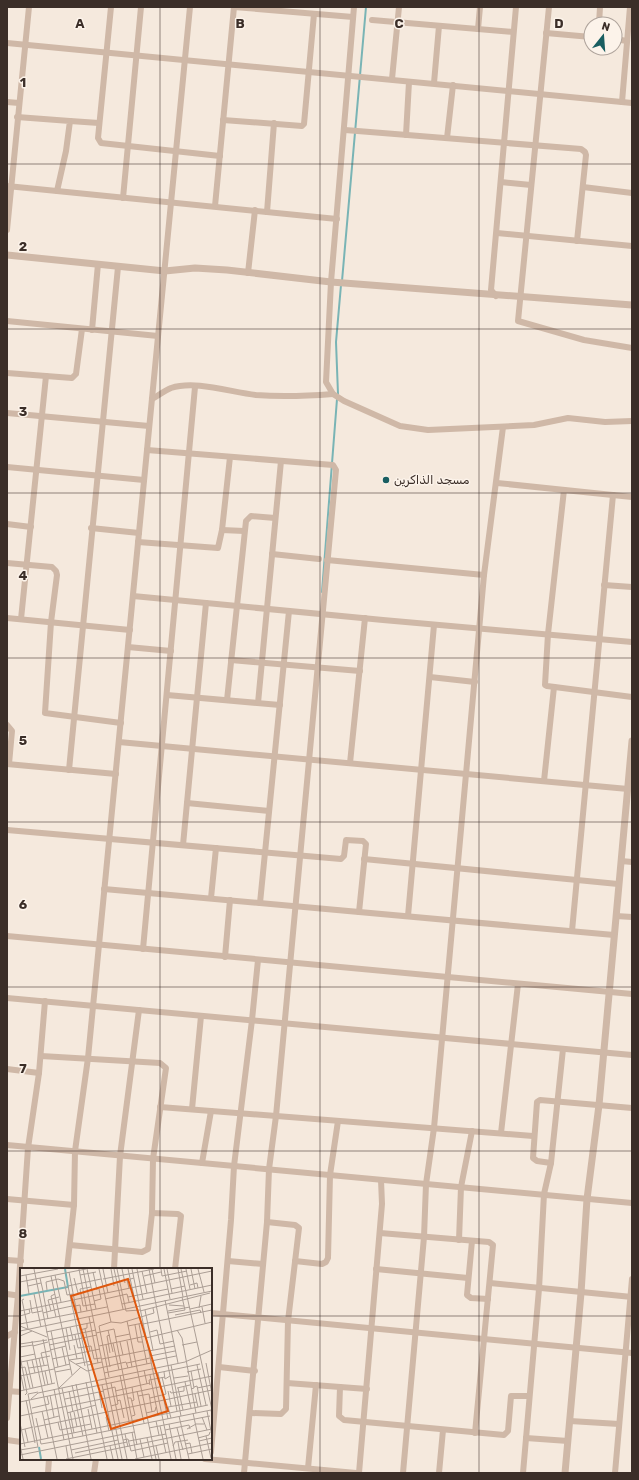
<svg xmlns="http://www.w3.org/2000/svg" width="639" height="1480" viewBox="0 0 639 1480" font-family="Rubik,Vazirmatn,sans-serif">
<rect width="100%" height="100%" fill="#f5e9dd"/>
<g fill="none" stroke-linecap="round" stroke-linejoin="round">
<g stroke="#79b4b5" stroke-width="2">
<polyline points="342,281 366,7"/>
<polyline points="338,394 336,342 341,285"/>
<polyline points="322,592 337,399"/>
</g>
<g stroke="#cfb8a7" stroke-width="6">
<polyline points="111,7 98,138 101,143 220,156"/>
<polyline points="234,7 353,17"/>
<polyline points="354,7 331,282 326,382 333,394 344,401 400,426 428,430 534,425 568,418 605,422 632,421"/>
<polyline points="549,7 518,321 584,340 632,348"/>
<polyline points="372,20 513,32"/>
<polyline points="599,24 600,7"/>
<polyline points="478,29 480,7"/>
<polyline points="546,33 591,37"/>
<polyline points="615,39 627,41"/>
<polyline points="7,43 632,103"/>
<polyline points="392,79 399,7"/>
<polyline points="434,83 439,26"/>
<polyline points="7,102 19,103"/>
<polyline points="622,102 630,7"/>
<polyline points="17,117 70,121 66,151 57,191"/>
<polyline points="223,120 302,126 304,124 314,14"/>
<polyline points="70,121 99,123"/>
<polyline points="345,130 581,149 585,152 586,155 577,241"/>
<polyline points="406,135 409,82"/>
<polyline points="447,138 453,85"/>
<polyline points="501,182 531,185"/>
<polyline points="7,186 337,219"/>
<polyline points="583,187 632,193"/>
<polyline points="123,198 141,7"/>
<polyline points="215,206 234,7"/>
<polyline points="267,212 274,123"/>
<polyline points="7,230 29,7"/>
<polyline points="497,233 632,246"/>
<polyline points="248,273 255,210"/>
<polyline points="496,296 491,290 516,7"/>
<polyline points="7,321 158,336"/>
<polyline points="92,330 98,264"/>
<polyline points="7,373 72,378 76,374 82,329"/>
<path d="M152 399C158 396 164 391 171 388 195 380 230 392 256 395 282 397 307 396 333 394"/>
<polyline points="7,413 149,426"/>
<polyline points="147,450 333,465 336,470 276,1116 269,1169 267,1222 244,1473"/>
<polyline points="7,467 144,480"/>
<polyline points="497,483 632,497"/>
<polyline points="564,490 548,634 545,685 547,686 632,697"/>
<polyline points="7,524 31,527"/>
<polyline points="91,528 139,533"/>
<polyline points="222,530 244,531"/>
<polyline points="138,542 218,548 222,530 230,457"/>
<polyline points="272,554 319,559"/>
<polyline points="327,560 484,575"/>
<polyline points="7,563 52,567 56,571 57,575 51,622 45,713 121,723"/>
<polyline points="604,585 632,587"/>
<polyline points="133,596 383,620 632,642"/>
<polyline points="7,618 130,630"/>
<polyline points="21,619 46,376"/>
<polyline points="128,647 171,651"/>
<polyline points="231,660 360,671"/>
<polyline points="430,677 475,682"/>
<polyline points="167,695 280,705"/>
<polyline points="227,700 246,521 251,516 275,518"/>
<polyline points="258,703 281,461"/>
<polyline points="7,725 12,731 9,764"/>
<polyline points="119,742 628,789"/>
<polyline points="350,763 365,618"/>
<polyline points="7,764 116,774"/>
<polyline points="69,770 118,267"/>
<polyline points="544,781 554,687"/>
<polyline points="187,803 269,811"/>
<polyline points="7,830 341,859 344,856 346,840 363,841 366,844 359,912"/>
<polyline points="183,845 206,603"/>
<polyline points="364,859 618,884"/>
<polyline points="621,861 632,862"/>
<polyline points="104,889 614,935"/>
<polyline points="211,898 216,848"/>
<polyline points="260,903 289,611"/>
<polyline points="408,916 434,625"/>
<polyline points="616,916 632,917"/>
<polyline points="572,931 613,495"/>
<polyline points="7,936 632,994"/>
<polyline points="143,949 195,387"/>
<polyline points="225,957 230,900"/>
<polyline points="7,998 632,1055"/>
<polyline points="41,1056 160,1063 166,1068 153,1159 152,1213 148,1249 142,1252 70,1245"/>
<polyline points="7,1069 39,1073"/>
<polyline points="160,1107 533,1136"/>
<polyline points="192,1109 201,1016"/>
<polyline points="501,1133 518,984"/>
<polyline points="7,1145 632,1203"/>
<polyline points="202,1163 211,1111"/>
<polyline points="551,1163 537,1161 533,1158 537,1102 540,1100 632,1108"/>
<polyline points="7,1199 74,1205"/>
<polyline points="152,1213 178,1214 181,1216 175,1269"/>
<polyline points="380,1233 489,1242 493,1245 475,1433"/>
<polyline points="459,1240 461,1187 472,1131"/>
<polyline points="472,1241 467,1295 471,1298 488,1299"/>
<polyline points="7,1260 21,1261"/>
<polyline points="228,1261 263,1264"/>
<polyline points="295,1261 322,1264 326,1262 328,1258 330,1175 338,1121"/>
<polyline points="67,1269 74,1205 75,1151 88,1058 190,7"/>
<polyline points="114,1269 120,1156 139,1010"/>
<polyline points="376,1269 468,1278"/>
<polyline points="490,1283 632,1297"/>
<polyline points="7,1294 21,1296"/>
<polyline points="211,1313 632,1353"/>
<polyline points="7,1336 15,1332"/>
<polyline points="219,1367 255,1371"/>
<polyline points="287,1383 367,1389"/>
<polyline points="340,1387 339,1416 344,1420 504,1435 508,1431 511,1396 529,1396"/>
<polyline points="7,1391 21,1392"/>
<polyline points="251,1413 281,1414 286,1409 288,1321 299,1228 295,1225 267,1222"/>
<polyline points="7,1418 18,1295 28,1148 39,1073 45,1001"/>
<polyline points="570,1421 619,1424"/>
<polyline points="526,1438 568,1441"/>
<polyline points="7,1440 21,1442"/>
<polyline points="211,1452 231,1220 234,1166 252,1020 258,960"/>
<polyline points="205,1459 356,1473"/>
<polyline points="308,1468 316,1385"/>
<polyline points="48,1473 49,1459"/>
<polyline points="94,1473 96,1459"/>
<polyline points="359,1473 382,1204 381,1180"/>
<polyline points="403,1473 424,1237 426,1184 434,1128 484,575 503,427"/>
<polyline points="439,1473 443,1430"/>
<polyline points="523,1473 539,1289 544,1194 551,1163 563,1049"/>
<polyline points="615,1473 632,1279"/>
</g>
<g stroke="#cfb8a7" stroke-width="7">
<polyline points="7,255 165,271 195,268 227,270 331,282 632,305"/>
<polyline points="565,1473 581,1293 587,1199 599,1105 632,741"/>
</g>
</g>
<path fill="none" stroke="#3b2e28" stroke-width="1" stroke-opacity="0.55" d="M160 7V1269M320 7V1473M479 7V1473M7 164H632M7 329H632M7 493H632M7 658H632M7 822H632M7 987H632M7 1151H632M7 1316H21M211 1316H632M160 1459V1473"/>
<circle fill="#195e61" stroke="#fcf3ea" stroke-width="1.5" cx="386" cy="480" r="4"/>
<g text-anchor="middle" dominant-baseline="central" stroke-width="3" stroke-linejoin="round" paint-order="stroke">
<g font-size="12" fill="#3b2e28" stroke="#fcf3ea" text-anchor="start">
<text x="394" y="480">مسجد الذاكرين</text>
</g>
</g>
<g transform="translate(20 1268)">
<rect width="192" height="192" fill="#f5e9dd"/>
<path fill="none" stroke="#79b4b5" stroke-width="2" d="M0 28 48 19 45 1M19 179 21 191"/>
<path fill="none" stroke="#ab9e95" stroke-width="1" d="M14 1 53 191M59 1 67 43M63 1 102 191M67 1 76 41M79 1 91 54 101 55 134 45 133 40M83 1 88 25M91 1 94 18M94 1 103 41M97 1 106 43 120 42M102 1 105 15M108 1 115 33M112 1 151 191M117 1 123 31M129 1 157 143M132 1 135 15M141 1 142 8 167 3M144 1 150 31M147 1 152 25M158 1 163 29M161 1 192 142M166 1 170 21M171 1 175 21M178 1 184 24M122 3 127 25M49 4 58 51M73 4 77 22M6 7 9 26M35 7 41 34M60 7 76 4M0 8 38 1M31 8 52 107M124 8 141 4M20 10 23 23M54 10 58 25H60M83 11 134 1M0 14 66 1M170 17 177 15 178 20M8 18 21 15M71 19 60 21 63 38 75 36M109 20 107 12 114 10M151 21 165 18M27 22 26 14 38 11 44 13 47 27 53 26M23 24 28 51M14 26 21 59M35 26 31 28 36 49M108 29 148 21M4 31 2 32 8 61M85 31 107 26 109 34M10 32 12 45 22 43M145 32 158 95M74 33 81 31 79 21M102 36 192 17M149 37 164 38M55 38 60 37 61 44M182 39 185 55M179 40 181 28M38 41 52 38M170 41 192 36M125 42 133 82M0 43 192 3M31 43 28 32 39 29M120 43 190 25M148 43 170 39M23 45 38 41M148 45 165 42 162 29M155 47 180 42 181 45M0 48 10 45 9 41M69 49 78 95M107 53 136 191M0 56 87 39M119 56 127 96M123 56 192 42M59 57 87 191M115 57 118 74H123M0 58 27 69M79 58 89 109M79 58 91 54M108 58 123 55M50 59 53 72M46 60 50 82M65 61 70 83M60 62 67 60V55M88 62 93 84M157 62 162 70 176 145M0 63 192 23M31 63 38 99M26 64 74 54M130 64 137 62 140 76 154 73M76 65 94 61 117 177M55 67 58 80 71 78 74 91 81 90M90 67 87 68 90 85M0 68 12 63M95 69 110 66M126 70 192 54M23 71 32 116M28 72 76 62M12 73 37 191M107 73 112 99M100 74 103 87M93 75 99 102M0 76 27 72M29 77 77 67M54 77 57 91M86 77 90 99M162 77 177 74M13 78 28 74M79 78 126 68M0 79 13 77M42 79 46 97M30 82 46 78M129 83 155 78M0 88 7 125 5 127M130 88 155 83M0 89 15 86M19 90 25 117M32 91 80 81M82 91 128 82M12 92 15 105M49 92 67 103 106 94 108 100M49 92 63 90M7 93 13 120M131 93 156 88M1 94 30 88M107 95 130 90M186 95 192 126M56 96 71 93 72 96M24 97 21 85 30 83M68 97 82 94M151 97 161 148M177 97 186 137M65 98 48 18 81 11M0 100 5 99 10 120M9 100 28 97M34 100 50 96M124 102 127 116M0 103 4 122M25 103 28 117M171 103 174 120 171 121M35 104 51 101M144 104 145 111 150 108M167 104 181 101M84 105 131 95M138 105 148 151M100 107 109 153M130 107 138 147M0 108 34 101M154 110 168 108M66 114 77 165M165 114 171 140M91 115 107 191M56 116 71 191M52 117 63 168M82 117 98 191M130 117 129 112 145 109M174 119 177 118 181 138M39 120 61 99M42 120 53 170M157 120 170 117M158 120 163 142M177 120 192 117M34 121 44 172M83 122 95 119 98 136 91 138M0 123 35 115M49 123 53 144M95 123 130 115M117 123 124 155M148 123 151 138M150 123 151 125 164 123V119M79 124 82 140M175 126 178 139M30 127 34 149M118 128 129 126 132 144M108 130H111L115 147 112 148M130 130 146 126 142 109M11 131 18 125 165 94 192 82M45 131 84 123M6 132 15 175M97 133 100 132 104 150M112 133 114 132 112 119M0 134 180 96M12 140 29 136 27 128M68 141 72 161M22 143 28 170M187 143 192 168M50 144 54 165M54 144 57 159M47 145 76 137M126 145 135 143 136 139M173 145 183 191M88 147 86 149 89 163M0 148 192 108M159 148 169 191M182 149 187 162M16 150 21 172M151 150 148 139 177 134M24 152 39 148M136 153 139 167M38 154 40 162 71 156M0 155 5 179M149 156 156 191M140 158 146 185M15 159 192 122M129 160 190 148M157 160 163 182M5 161 8 174M167 161 176 156H184M1 162 13 159M145 162 169 157 170 161M112 164 117 191M105 166 108 179M186 168 191 190M127 170 132 191M178 170 189 167 190 164M120 171 124 189M20 172 21 176 33 174 191 142 192 147M103 172 108 171 111 183 148 175M109 173 146 166M179 173 192 170M158 174 161 191M0 176 188 137M165 176 170 175 172 185M0 177 3 191M46 178 48 190M90 178 93 191M136 178 139 191M153 178 155 174 168 172M0 182 18 179 8 126 18 124M51 182 98 172M55 185 107 174M168 186 192 181M0 187 114 164M46 191 192 161M115 191 192 175"/>
<path fill="#df570d" fill-opacity="0.15" stroke="#df570d" stroke-width="2" d="M108 11 148 143 91 161 51 28Z"/>
<rect width="192" height="192" fill="none" stroke="#3b2e28" stroke-width="2"/>
</g>
<g font-size="13" text-anchor="middle" font-weight="bold" fill="#3b2e28" stroke="#fcf3ea" stroke-width="3" stroke-linejoin="round" paint-order="stroke">
<text x="80" y="28">A</text>
<text x="240" y="28">B</text>
<text x="399" y="28">C</text>
<text x="559" y="28">D</text>
<text x="23" y="87">1</text>
<text x="23" y="251">2</text>
<text x="23" y="416">3</text>
<text x="23" y="580">4</text>
<text x="23" y="745">5</text>
<text x="23" y="909">6</text>
<text x="23" y="1073">7</text>
<text x="23" y="1238">8</text>
</g>
<rect width="639" height="1480" fill="none" stroke="#3b2e28" stroke-width="16"/>
<g transform="translate(603 36) rotate(17)"><circle r="19" fill="#fcf3ea" stroke="#afa49c"/>
<path d="M0-3L7 15L0 10L-7 15Z" fill="#195e61"/>
<text y="-6" font-size="11" font-weight="bold" text-anchor="middle" fill="#3b2e28">N</text>
</g>
</svg>
